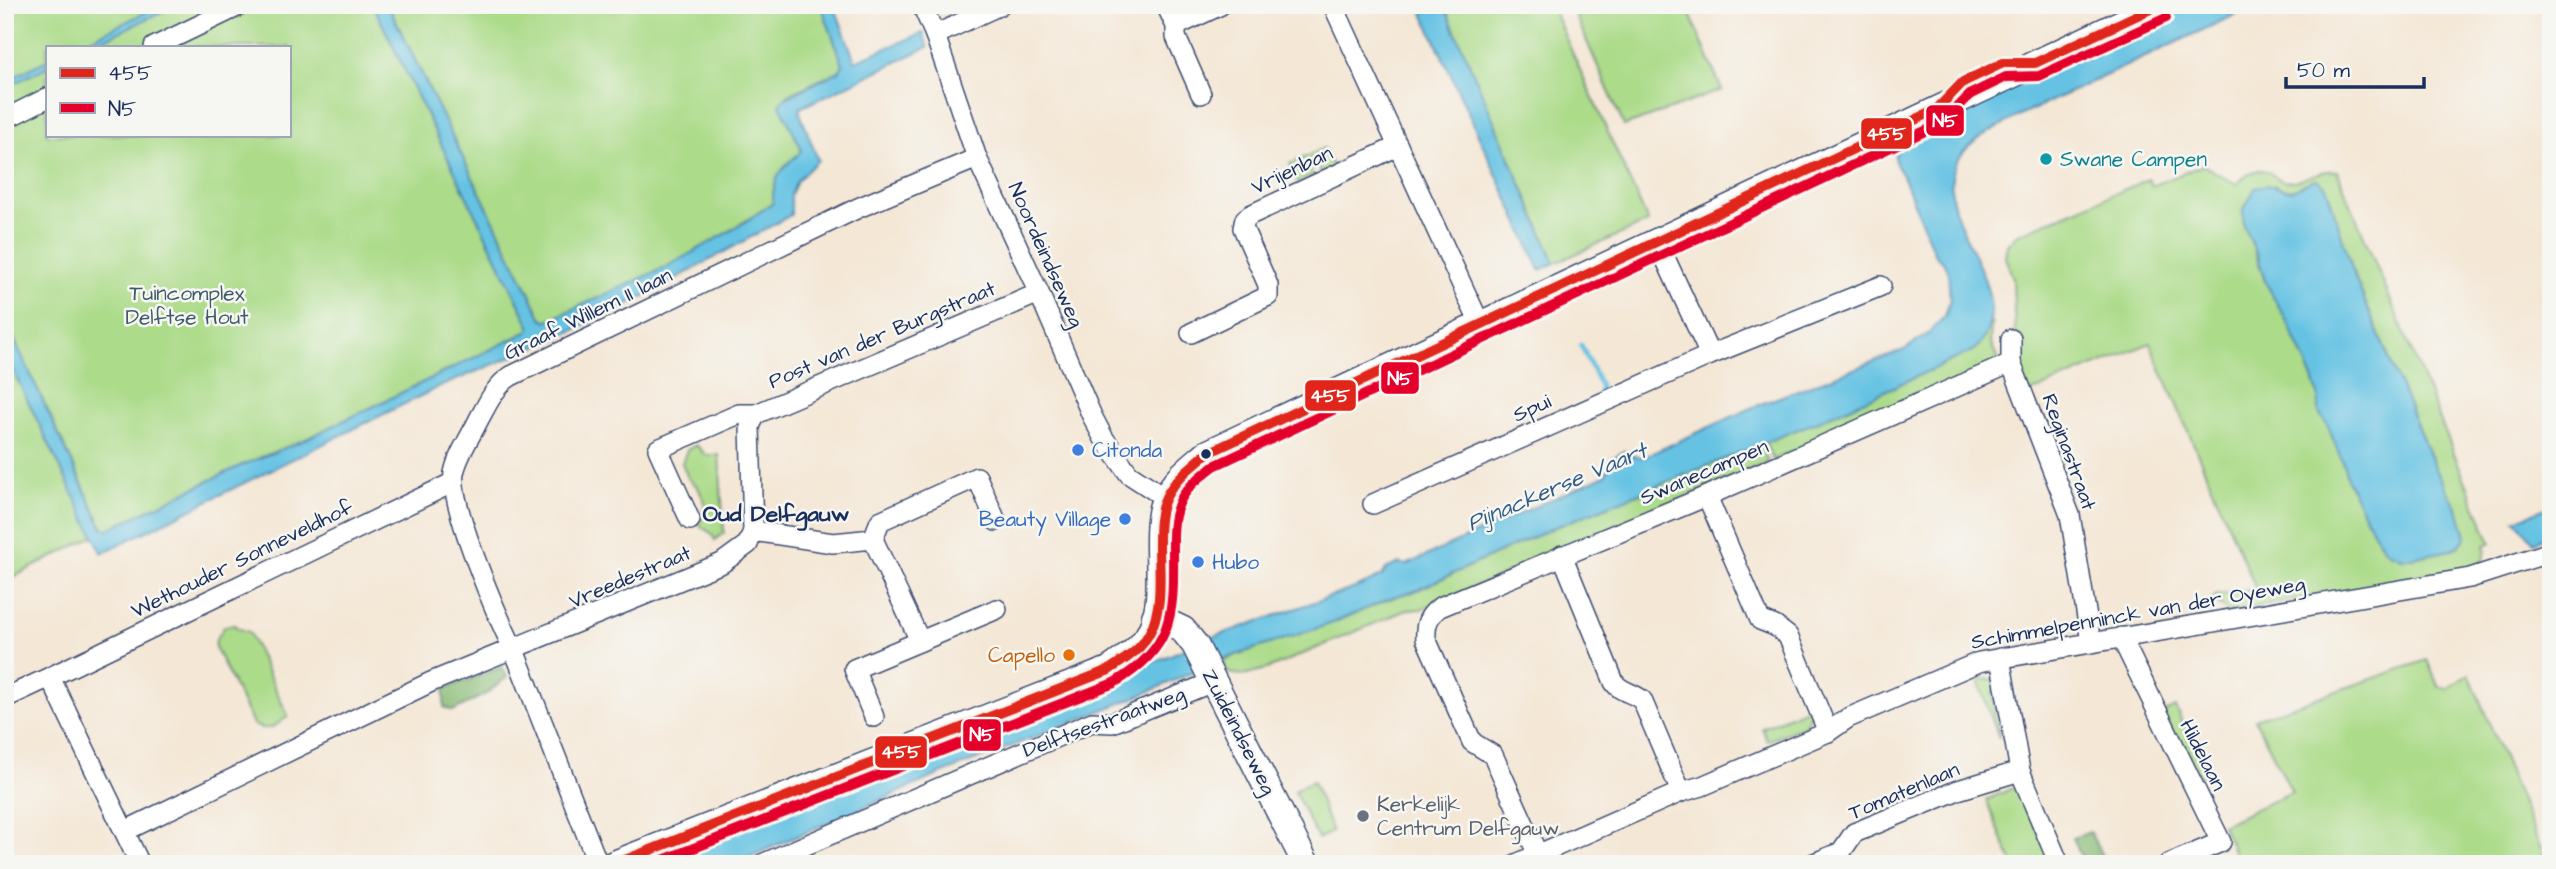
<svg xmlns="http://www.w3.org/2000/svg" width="2556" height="869" viewBox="0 0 2556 869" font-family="'Architects Daughter',sans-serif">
<rect width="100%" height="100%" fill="#f6f6f2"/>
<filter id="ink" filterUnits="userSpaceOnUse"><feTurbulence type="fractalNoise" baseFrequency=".0143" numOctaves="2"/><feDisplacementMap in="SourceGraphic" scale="14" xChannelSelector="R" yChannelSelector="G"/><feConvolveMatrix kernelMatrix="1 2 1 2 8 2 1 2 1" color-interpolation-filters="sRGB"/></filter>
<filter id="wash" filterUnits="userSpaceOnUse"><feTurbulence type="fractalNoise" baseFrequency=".00686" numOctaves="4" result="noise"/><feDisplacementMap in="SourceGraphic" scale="28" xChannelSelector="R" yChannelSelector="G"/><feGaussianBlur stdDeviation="1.57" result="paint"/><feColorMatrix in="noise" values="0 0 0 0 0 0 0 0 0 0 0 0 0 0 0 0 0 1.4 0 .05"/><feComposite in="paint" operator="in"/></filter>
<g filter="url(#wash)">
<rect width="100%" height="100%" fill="#f4e7d5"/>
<g fill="#acdb89" stroke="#648574" stroke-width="2" fill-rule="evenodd">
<path d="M5 5H373L530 326 529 331 304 440 240 466 107 530 103 528 5 320ZM47 47H289V135H47Z"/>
<path d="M388 5H821L843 65 839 71 789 94 780 105 801 148 800 153C782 167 772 180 773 203 705 248 624 295 547 321L541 317Z"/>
<polygon points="1444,5 1551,5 1648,222 1555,263"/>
<polygon points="1571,5 1686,5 1722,90 1624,126"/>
<polygon points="1324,148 1333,167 1321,173 1313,158 1306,161 1313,176 1298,183 1290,164"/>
<path d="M2203 165 2236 184C2243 178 2250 172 2259 170 2270 169 2274 179 2283 181 2303 184 2318 168 2337 171L2491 543 2485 545C2487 557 2483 562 2474 569L2229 612 2213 600 2215 596 2256 589 2150 343 2030 393 2016 361 2013 278 2005 257 2007 245 2016 235 2149 179 2152 186ZM2312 180 2329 194 2341 238 2356 280 2433 464 2459 512 2466 537 2459 546 2450 550 2412 558H2402L2383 548 2348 482 2344 466 2327 424 2318 409V395L2314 381 2289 325 2265 281 2243 218 2274 185C2288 194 2299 188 2312 180Z"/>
<polygon points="1989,322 1992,323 1990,340 1999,363 1773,460 1765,443 1975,350 1983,339"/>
<polygon points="5,354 94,536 5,581"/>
<path d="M1761 444 1768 462 1422 609 1406 610 1270 668 1243 675 1228 673 1223 662C1255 642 1296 637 1331 623 1358 613 1385 597 1413 592L1553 528Z"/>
<polygon points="696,445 706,455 719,455 724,533 715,540 711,533 700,526 705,503 698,487 688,478 682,463 687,450"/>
<path d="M235 625 237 628 249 632 288 716C277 725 267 734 253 724L215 647 216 639 225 626Z"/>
<polygon points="2427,660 2438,686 2447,689 2469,674 2547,864 2239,864 2222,825 2292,792 2255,719"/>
<polygon points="1991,679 1997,681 1999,691 1992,692 1999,738 1979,684 1980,680"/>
<polygon points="1811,707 1806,725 1767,741 1762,728"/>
<polygon points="2175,707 2206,773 2194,779 2163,713"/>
<polygon points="1313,781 1332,832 1318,839 1294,791"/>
<polygon points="2017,786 2054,864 2013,864 1986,800"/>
</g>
<g fill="#89bb75" stroke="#52756a" stroke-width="2">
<polygon points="502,667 507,677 486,694 453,711 444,707 444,689"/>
<polygon points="2090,832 2106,864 2084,864 2073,838"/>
</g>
<g fill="#65c2e3" stroke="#4078a0" stroke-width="2">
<polygon points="161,5 176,5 88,47 74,47"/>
<path d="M373 5H388L541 317 547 321 664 268 734 229 773 203C772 179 781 168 800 153L801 148 780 105 782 100 839 71 843 65 821 5H834L855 61 923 33 928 47 800 108V113L818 160 797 181 791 195V215L650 293 566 334 437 388 102 553 5 354V320L102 527 107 530 240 466 304 440 529 331 530 326Z"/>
<polygon points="1419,5 1444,5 1555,263 1540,270"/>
<path d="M2190 5H2256L2015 118C1997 128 1975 138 1962 154 1917 212 2031 291 1975 350L1821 420 1553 528 1413 592 1399 595 1330 624 1221 660 1141 695 943 773 733 864H646L1097 686 1213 637 1358 587 1382 576 1386 569 1399 563 1406 565 1605 475 1612 458 1625 451 1634 456 1644 457 1758 405 1904 350 1929 333 1945 316 1950 300 1948 272 1943 261 1935 255 1904 178 1896 164 1895 155 1898 151 1930 126 1951 114Z"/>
<polygon points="47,60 47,67 5,88 5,81"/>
<path d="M2317 179 2326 186 2356 280 2433 464 2459 512 2466 537 2459 546 2450 550 2412 558H2402L2387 552 2373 532 2348 482 2344 466 2327 424 2319 413 2318 395 2314 381 2289 325 2265 281 2258 257 2244 226 2243 211 2255 188C2269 181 2276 190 2290 190 2300 189 2307 181 2317 179Z"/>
<polygon points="2551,506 2551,534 2534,542 2515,520"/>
</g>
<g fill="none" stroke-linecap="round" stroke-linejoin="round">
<polyline stroke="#65c2e3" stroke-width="5" points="1581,345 1600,385 1600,397"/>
</g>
</g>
<g filter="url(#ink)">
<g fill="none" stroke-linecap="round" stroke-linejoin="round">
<g stroke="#3c4b70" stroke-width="22">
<g id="street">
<polyline points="922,5 935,35 977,158 1039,293 1092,416 1103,437 1129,474 1166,498"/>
<polyline points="1166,5 1176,26 1176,37 1201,94"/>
<polyline points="1333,5 1480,324"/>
<polyline points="1176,26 1221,5"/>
<polyline points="935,35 1000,5"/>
<polyline points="154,47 241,5"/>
<polyline points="5,119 47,98"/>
<polyline points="1662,241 1665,258 1710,355"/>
<polyline points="1191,333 1268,296 1268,285 1243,228 1245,219 1250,215 1398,146"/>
<polyline points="2011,339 2011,363"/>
<polyline points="1707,496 1760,620 1775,626 1788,636 1828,732"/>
<polyline points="1373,504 1710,355 1881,286"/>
<polyline points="690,520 658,449 739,414 756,414"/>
<polyline points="753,531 833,543 873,539 880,521 977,477 996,521"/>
<polyline points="873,539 920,641"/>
<path d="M1562 555 1614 682C1620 692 1632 692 1642 700L1681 792"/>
<polyline points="2121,637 2221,842 2169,864"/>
<polyline points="2000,658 2020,771 2059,864"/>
<polyline points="5,698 50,677"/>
<polyline points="874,717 854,669 997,609"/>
<polyline points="125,831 431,682 722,563 748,544 753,531 750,426 756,414 1039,293"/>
<path d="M1538 855 1493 755 1472 742 1426 639C1425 624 1428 616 1440 607L1707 496 2011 363 2070 515 2091 642"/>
<polyline points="140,864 50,677 454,482"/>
<path d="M598 864 514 650C498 618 449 504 454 473 458 454 471 436 479 419 488 403 495 386 511 376L858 208 977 158"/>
<polyline points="762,864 1092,722 1112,723 1215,681"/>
<polyline points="1516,864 1681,792 1702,786 1828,732 1848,718 1979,662 2470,578 2551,552"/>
<polyline points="1812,864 1841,852 1854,833 1958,790 2020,771"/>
</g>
</g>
<g stroke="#3c4b70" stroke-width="29">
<g id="secondary">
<polyline points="1155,617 1183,630 1195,645 1306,864"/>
<path d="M614 864 1109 670C1120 662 1134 654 1143 643 1165 616 1159 577 1159 545 1159 529 1159 512 1166 497 1175 479 1191 467 1206 454L2160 5"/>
</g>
</g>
<use href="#street" stroke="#fff" stroke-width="19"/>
<use href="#secondary" stroke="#fff" stroke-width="26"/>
<g stroke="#f6f6f2" stroke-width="16">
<path id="bus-1" d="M615 864 1109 670C1120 662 1134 655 1143 643 1165 615 1159 578 1159 545 1159 529 1159 512 1166 497 1175 479 1191 467 1206 454L1936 110 1963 82 2003 63H2035L2159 5"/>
</g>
<g stroke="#f6f6f2" stroke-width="16">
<path id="bus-2" d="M653 864 1114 683C1172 648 1174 617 1173 554 1173 539 1172 521 1178 506 1184 489 1200 477 1214 466L1942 123 1971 94 2006 77 2039 76 2166 18"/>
</g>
<use href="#bus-1" stroke="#e1251b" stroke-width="10"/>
<use href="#bus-2" stroke="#e4002b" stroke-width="10"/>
</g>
</g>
<circle fill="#0f9aa8" stroke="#f6f6f2" stroke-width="2.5" cx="2046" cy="159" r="7"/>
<g fill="#3f7fe0" stroke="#f6f6f2" stroke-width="2.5">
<circle cx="1078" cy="450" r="7"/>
<circle cx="1125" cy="519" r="7"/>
<circle cx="1198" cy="562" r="7"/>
</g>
<circle fill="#1b2f5e" stroke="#f6f6f2" stroke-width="2.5" cx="1206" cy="454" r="6"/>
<circle fill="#e8710a" stroke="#f6f6f2" stroke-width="2.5" cx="1069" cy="655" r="7"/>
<circle fill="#6b7280" stroke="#f6f6f2" stroke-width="2.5" cx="1363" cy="816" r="7"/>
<g text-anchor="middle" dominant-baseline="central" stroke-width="5" stroke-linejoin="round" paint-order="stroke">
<g font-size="21" fill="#0d838f" stroke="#f6f6f2" text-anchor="start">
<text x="2060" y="159">Swane Campen</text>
</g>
<g font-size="21" fill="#1b2f5e" stroke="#f6f6f2">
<text transform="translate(1292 170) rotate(-25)">Vrijenban</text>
<text transform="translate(1046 255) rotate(66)">Noordeindseweg</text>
<text transform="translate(588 314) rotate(-26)">Graaf Willem II laan</text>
<text transform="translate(882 335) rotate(-23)">Post van der Burgstraat</text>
<text transform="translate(1532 408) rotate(-24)">Spui</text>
<text transform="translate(2069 452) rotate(70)">Reginastraat</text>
<text transform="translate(1704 472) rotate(-23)">Swanecampen</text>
<text transform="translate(242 559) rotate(-26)">Wethouder Sonneveldhof</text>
<text transform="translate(630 577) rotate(-23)">Vreedestraat</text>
<text transform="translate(2138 613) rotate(-10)">Schimmelpenninck van der Oyeweg</text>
<text transform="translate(1104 722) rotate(-20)">Delftsestraatweg</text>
<text transform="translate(1239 732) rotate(63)">Zuideindseweg</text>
<text transform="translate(2203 755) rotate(63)">Hildelaan</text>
<text transform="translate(1904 791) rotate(-23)">Tomatenlaan</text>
</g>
<g font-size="21" fill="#3f5a69" stroke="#f6f6f2">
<text x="187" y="293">Tuincomplex<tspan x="187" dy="24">Delftse Hout</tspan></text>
</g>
<g font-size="21" fill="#366cbe" stroke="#f6f6f2" text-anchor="start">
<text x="1092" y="450">Citonda</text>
<text x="1111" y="519" text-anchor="end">Beauty Village</text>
<text x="1212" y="562">Hubo</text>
</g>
<g font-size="21" fill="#c56008" stroke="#f6f6f2" text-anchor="end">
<text x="1055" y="655">Capello</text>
</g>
<g font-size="21" fill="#5b616d" stroke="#f6f6f2" text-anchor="start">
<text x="1377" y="804">Kerkelijk<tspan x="1377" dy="24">Centrum Delfgauw</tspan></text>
</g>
<g font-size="23" font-style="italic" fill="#315b86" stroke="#f6f6f2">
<text transform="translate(1557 487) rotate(-23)">Pijnackerse Vaart</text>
</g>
<g font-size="23" font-weight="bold" fill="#1b2f5e" stroke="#f6f6f2">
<text x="776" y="514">Oud Delfgauw</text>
</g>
</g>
<g stroke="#f6f6f2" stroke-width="2.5">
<rect x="1925" y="104" width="40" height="33" rx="7" fill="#e4002b"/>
<rect x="1860" y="117" width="53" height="33" rx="7" fill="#e1251b"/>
<rect x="1380" y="361" width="40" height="34" rx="7" fill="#e4002b"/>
<rect x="1304" y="379" width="53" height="33" rx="7" fill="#e1251b"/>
<rect x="962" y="718" width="40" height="34" rx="7" fill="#e4002b"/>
<rect x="874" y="735" width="54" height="34" rx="7" fill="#e1251b"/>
</g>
<g font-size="19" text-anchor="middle" font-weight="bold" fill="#fff">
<text x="1945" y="127">N5</text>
<text x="1886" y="140">455</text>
<text x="1400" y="385">N5</text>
<text x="1330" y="402">455</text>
<text x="982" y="741">N5</text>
<text x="901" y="758">455</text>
</g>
<rect width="2556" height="869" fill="none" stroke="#f6f6f2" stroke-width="28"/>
<rect x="46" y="46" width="245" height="91" fill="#f6f6f2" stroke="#9ea6b7" stroke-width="2"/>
<rect x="60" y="68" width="35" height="10" fill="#e1251b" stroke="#9ea6b7" stroke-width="2"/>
<text x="108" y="80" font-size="21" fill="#1b2f5e">455</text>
<rect x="60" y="103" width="35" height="10" fill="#e4002b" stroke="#9ea6b7" stroke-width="2"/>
<text x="108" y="116" font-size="21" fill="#1b2f5e">N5</text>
<path d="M2286 77v10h138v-10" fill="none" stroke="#1b2f5e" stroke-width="3.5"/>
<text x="2297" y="77" font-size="21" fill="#1b2f5e" stroke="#f6f6f2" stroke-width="5" paint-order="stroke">50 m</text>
</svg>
